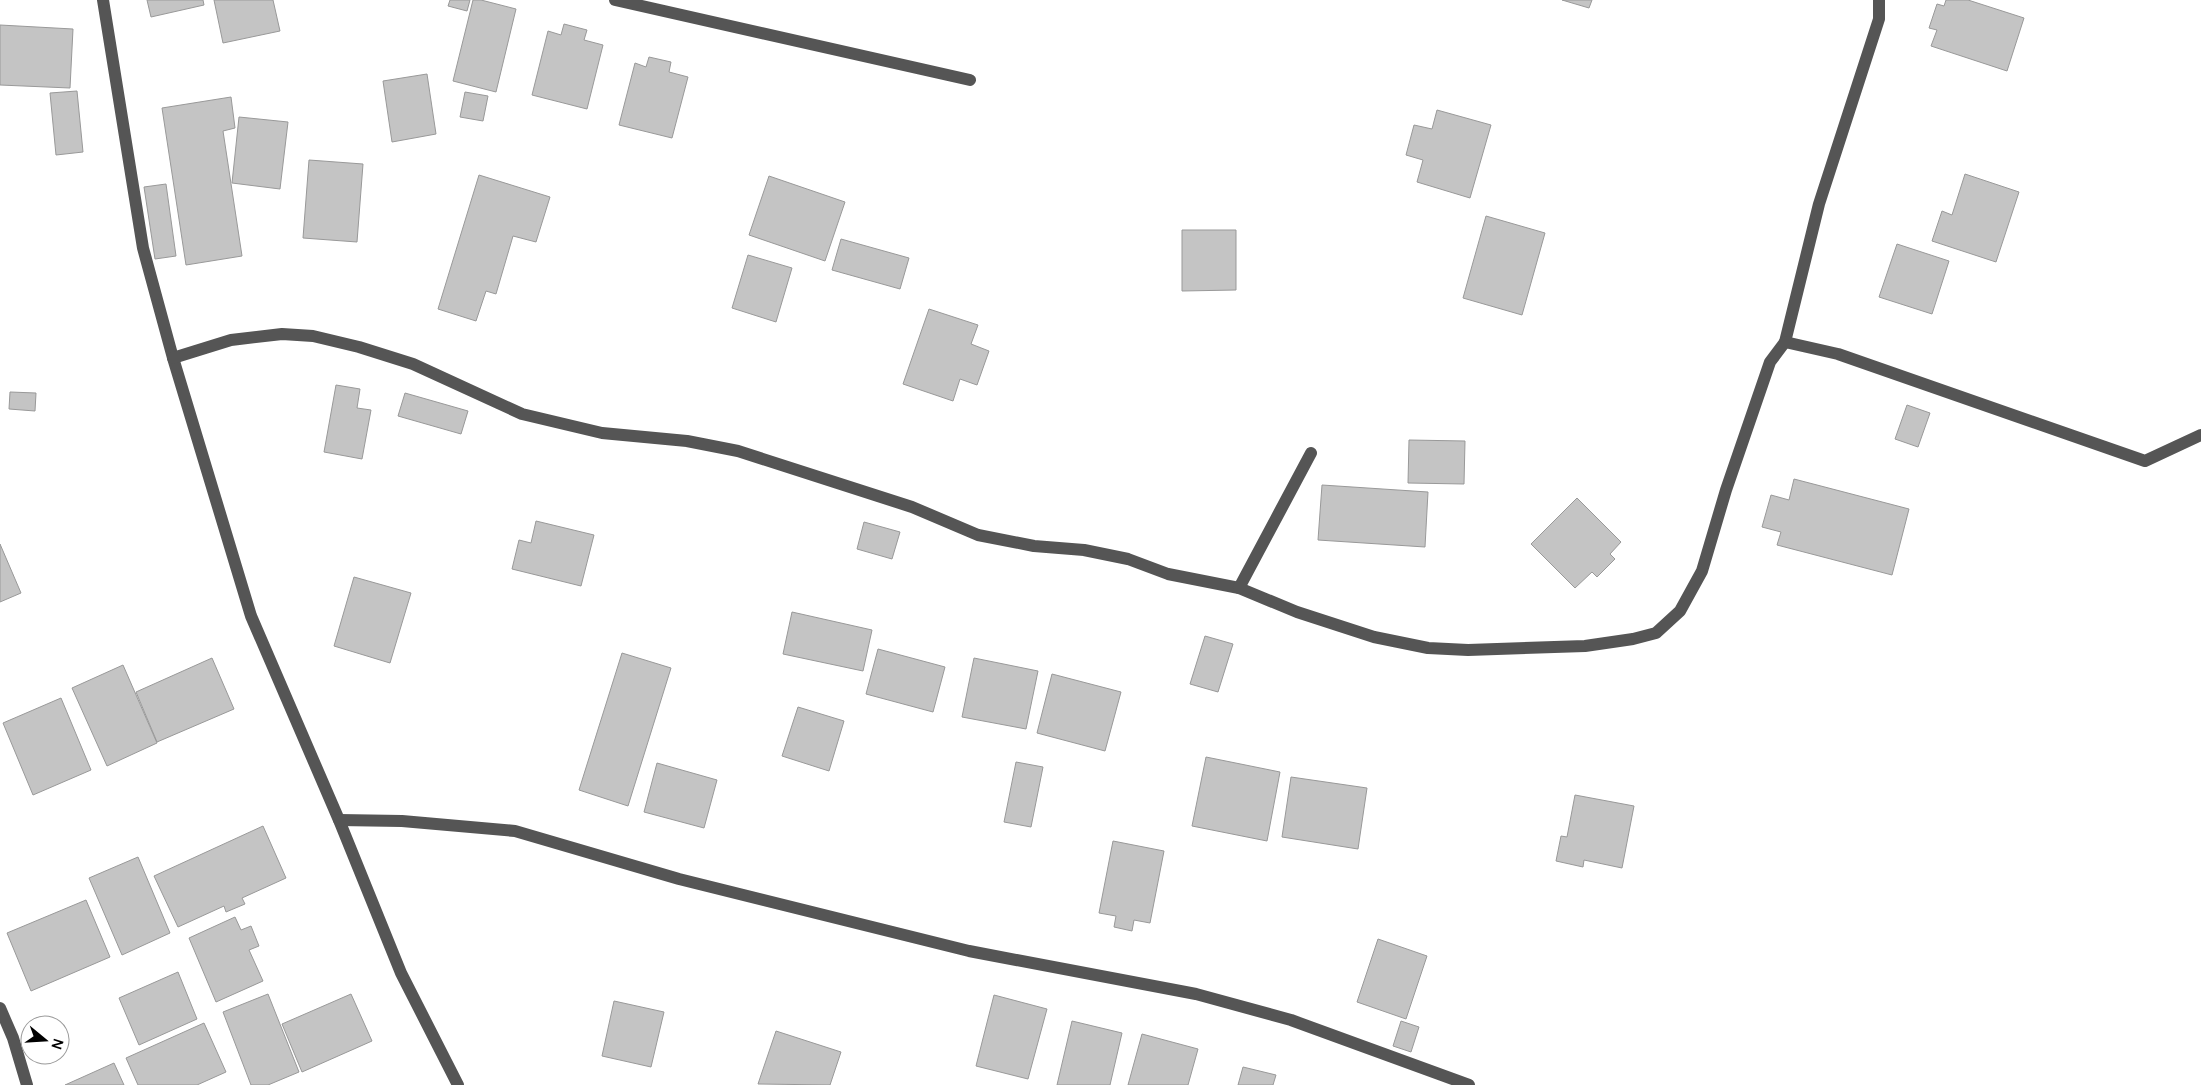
<svg xmlns="http://www.w3.org/2000/svg" width="2201" height="1085" viewBox="0 0 2201 1085" font-family="Manrope,sans-serif">
<rect width="100%" height="100%" fill="#fff"/>
<g fill="#c4c4c4" stroke="#999">
<polygon points="147,0 203,0 204,5 151,17"/>
<polygon points="214,0 273,0 280,31 223,43"/>
<polygon points="450,0 470,0 467,11 448,6"/>
<polygon points="473,0 481,0 516,9 496,92 453,81"/>
<polygon points="1562,0 1592,0 1589,8"/>
<polygon points="1946,0 1968,0 2024,18 2007,71 1931,46 1937,30 1929,28 1937,4 1944,6"/>
<polygon points="564,24 587,30 584,40 603,45 587,109 532,95 548,31 561,35"/>
<polygon points="0,25 73,29 70,88 0,85"/>
<polygon points="649,57 671,62 669,72 688,77 672,138 619,125 635,63 646,67"/>
<polygon points="427,74 436,134 392,142 383,81"/>
<polygon points="77,91 83,152 56,155 50,93"/>
<polygon points="465,92 488,96 483,121 460,117"/>
<polygon points="231,97 235,128 223,131 242,256 186,265 162,108"/>
<polygon points="1437,110 1491,125 1470,198 1417,182 1423,160 1406,155 1414,125 1432,129"/>
<polygon points="239,117 288,122 280,189 232,183"/>
<polygon points="309,160 363,164 357,242 303,238"/>
<polygon points="1965,174 2019,192 1996,262 1932,241 1942,211 1952,215"/>
<polygon points="479,175 550,197 536,242 513,236 496,294 486,291 476,321 438,309"/>
<polygon points="769,176 845,202 825,261 749,235"/>
<polygon points="166,184 176,256 155,259 144,187"/>
<polygon points="1486,216 1545,233 1522,315 1463,298"/>
<polygon points="1182,230 1236,230 1236,290 1182,291"/>
<polygon points="841,239 909,258 900,289 832,270"/>
<polygon points="1897,244 1949,261 1932,314 1879,297"/>
<polygon points="748,255 792,268 776,322 732,308"/>
<polygon points="929,309 978,325 971,344 989,351 977,385 960,379 953,401 903,384"/>
<polygon points="336,385 360,389 357,408 371,410 362,459 324,452"/>
<polygon points="10,392 36,393 35,411 9,409"/>
<polygon points="405,393 468,411 461,434 398,416"/>
<polygon points="1907,405 1930,413 1918,447 1895,439"/>
<polygon points="1409,440 1465,441 1464,484 1408,483"/>
<polygon points="1794,479 1909,509 1892,575 1777,545 1781,532 1762,527 1771,495 1789,500"/>
<polygon points="1322,485 1428,492 1425,547 1318,540"/>
<polygon points="1577,498 1621,542 1610,554 1615,559 1597,577 1592,572 1575,588 1531,544"/>
<polygon points="536,521 594,535 581,586 512,569 519,540 531,543"/>
<polygon points="864,522 900,532 892,559 857,549"/>
<polygon points="0,544 21,593 0,602"/>
<polygon points="354,577 411,593 390,663 334,646"/>
<polygon points="792,612 872,630 863,671 783,654"/>
<polygon points="1205,636 1233,644 1218,692 1190,684"/>
<polygon points="878,649 945,667 933,712 866,694"/>
<polygon points="622,653 671,668 628,806 579,790"/>
<polygon points="212,658 234,709 157,742 136,692"/>
<polygon points="974,658 1038,671 1026,729 962,717"/>
<polygon points="123,665 157,743 107,766 72,688"/>
<polygon points="1052,674 1121,692 1105,751 1037,733"/>
<polygon points="61,698 91,770 33,795 3,723"/>
<polygon points="798,707 844,721 829,771 782,756"/>
<polygon points="1206,757 1280,772 1267,841 1192,826"/>
<polygon points="1016,762 1043,767 1031,827 1004,822"/>
<polygon points="657,763 717,780 704,828 644,812"/>
<polygon points="1291,777 1367,788 1358,849 1282,837"/>
<polygon points="1575,795 1634,806 1622,868 1584,860 1583,867 1556,861 1561,836 1567,837"/>
<polygon points="263,826 286,878 242,898 245,904 226,912 224,906 178,927 154,876"/>
<polygon points="1113,841 1164,851 1150,923 1134,920 1132,931 1114,927 1116,916 1099,913"/>
<polygon points="138,857 170,933 122,955 89,878"/>
<polygon points="86,900 110,957 31,991 7,933"/>
<polygon points="235,917 241,930 251,926 259,946 249,950 263,981 216,1002 189,938"/>
<polygon points="1378,939 1427,956 1406,1019 1357,1002"/>
<polygon points="178,972 197,1019 139,1045 119,998"/>
<polygon points="268,994 299,1072 268,1085 251,1085 223,1012"/>
<polygon points="351,994 372,1041 302,1072 282,1024"/>
<polygon points="994,995 1047,1009 1028,1079 976,1066"/>
<polygon points="614,1001 664,1012 651,1067 602,1056"/>
<polygon points="1072,1021 1122,1033 1110,1085 1057,1085"/>
<polygon points="1401,1021 1419,1027 1411,1052 1393,1046"/>
<polygon points="204,1023 226,1072 197,1085 138,1085 126,1058"/>
<polygon points="776,1031 841,1052 830,1085 758,1084"/>
<polygon points="1142,1034 1198,1049 1188,1085 1128,1085"/>
<polygon points="114,1063 124,1085 65,1085"/>
<polygon points="1243,1067 1276,1075 1273,1085 1238,1085"/>
</g>
<g fill="none" stroke-linecap="round" stroke-linejoin="round">
<g stroke="#555" stroke-width="12">
<polyline points="103,0 143,248 173,358 251,616 339,820 401,973 458,1085"/>
<polyline points="615,0 970,80"/>
<polyline points="1785,342 1819,204 1879,19 1879,0"/>
<polyline points="173,358 231,340 282,334 313,336 359,347 413,364 522,414 602,433 687,441 738,451 912,507 978,535 1034,546 1084,550 1128,559 1168,574 1239,588 1297,612 1374,637 1428,648 1468,650 1585,646 1633,639 1656,633 1680,611 1702,571 1726,490 1770,362 1785,342 1838,354 2145,461 2201,435"/>
<polyline points="1239,588 1311,453"/>
<polyline points="339,820 402,821 515,831 679,879 969,951 1196,994 1291,1020 1469,1085"/>
<polyline points="0,1008 13,1038 27,1085"/>
</g>
</g>
<g transform="translate(45 1040) rotate(108)"><circle r="24" fill="#ffffff" stroke="#999999"/>
<path d="M0-4L9 19L0 12L-9 19Z" fill="#000000"/>
<text y="-8" font-size="14" font-weight="bold" text-anchor="middle" fill="#000000">N</text>
</g>
</svg>
